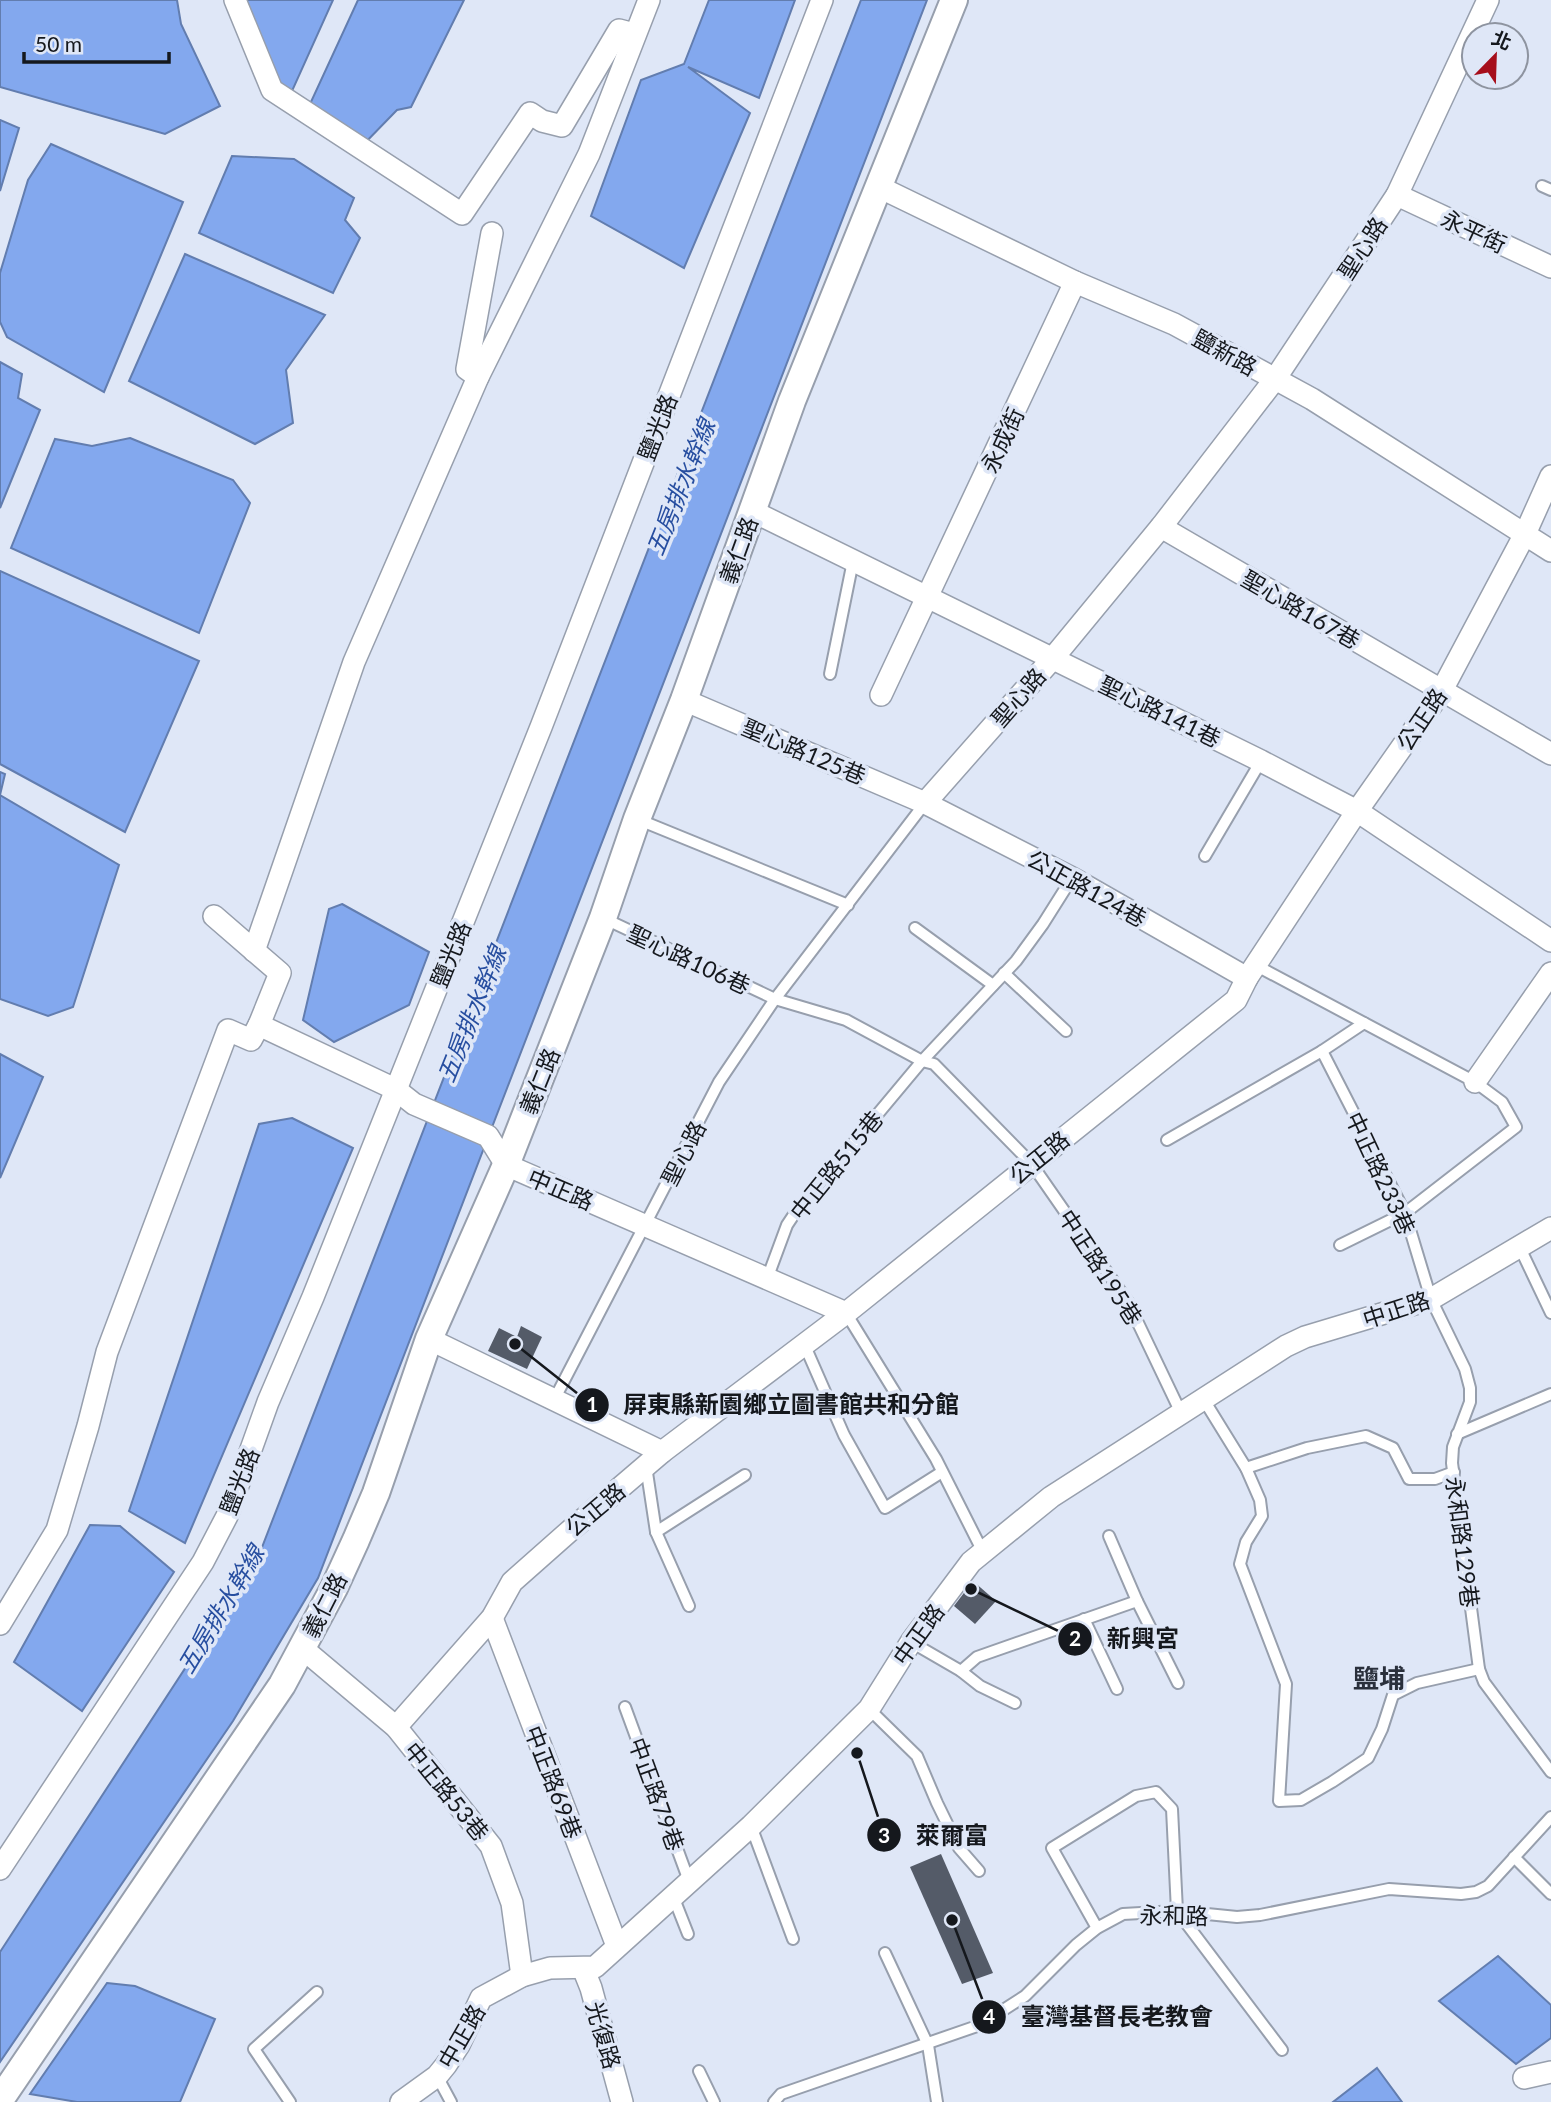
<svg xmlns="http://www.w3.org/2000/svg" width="1551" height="2102" viewBox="0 0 1551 2102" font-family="Lato,'Noto Sans TC',sans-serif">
<rect width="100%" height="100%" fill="#dfe7f7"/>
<g fill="#83a8ee" stroke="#627daf" stroke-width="2">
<polygon points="0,0 177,0 181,24 220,106 165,134 0,87"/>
<polygon points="226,0 333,0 288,100"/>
<polygon points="358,0 464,0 411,107 397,110 361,147 304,117"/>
<polygon points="709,0 795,0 759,98 688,67 750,113 684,268 591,216 641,80 684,64"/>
<polygon points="861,0 927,0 318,1578 233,1721 0,2062 0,1952 259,1555"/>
<polygon points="0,120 19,128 0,191"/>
<polygon points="51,144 183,202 104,392 7,337 0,322 0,273 28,180"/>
<polygon points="232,156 294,159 354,198 345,220 360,238 333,293 199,233"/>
<polygon points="185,254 325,315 286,370 293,423 255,444 129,381"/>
<polygon points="0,362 22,374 18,398 40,410 0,508"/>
<polygon points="130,438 233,480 250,503 199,633 11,548 55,439 92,446"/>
<polygon points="0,571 199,661 125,832 0,764"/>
<polygon points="0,772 5,774 0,795 119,865 73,1007 48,1016 0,999"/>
<polygon points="342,904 429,952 409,1005 334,1042 303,1020 329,909"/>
<polygon points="0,1054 43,1077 0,1178"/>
<polygon points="292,1118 353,1148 185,1543 129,1511 259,1124"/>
<polygon points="90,1525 120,1526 174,1572 82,1711 14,1662"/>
<polygon points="1498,1956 1551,2005 1551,2038 1516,2064 1439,2001"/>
<polygon points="107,1983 135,1986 215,2019 180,2102 77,2102 30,2094"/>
<polygon points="1377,2068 1402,2102 1333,2102"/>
</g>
<g fill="#545b68">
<polygon points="521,1326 542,1337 527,1369 488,1351 499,1328 517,1337"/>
<polygon points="973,1581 996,1601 975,1624 954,1606"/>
<polygon points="941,1854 993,1973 962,1984 910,1867"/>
</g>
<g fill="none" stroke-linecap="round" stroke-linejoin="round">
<g stroke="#979fad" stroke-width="14">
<g id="service">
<polyline points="1542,186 1551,190"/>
<polyline points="830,674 853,561"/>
<polyline points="637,819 848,905"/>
<polyline points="1205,856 1261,761"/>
<polyline points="603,918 775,999 846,1020 922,1061 934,1064 1031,1163 1065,1212 1128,1302 1181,1413"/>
<polyline points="915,928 993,985"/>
<polyline points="1257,966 1475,1082 1502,1102 1516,1127 1405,1213 1340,1245"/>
<polyline points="1004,973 1066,1031"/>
<polyline points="1322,1051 1405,1213 1431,1299 1465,1369 1470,1388 1470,1402 1453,1447 1452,1463 1479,1669 1484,1682 1551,1772"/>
<polyline points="1167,1140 1322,1051 1364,1023"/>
<polyline points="1520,1248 1551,1313"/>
<polyline points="767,1279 787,1225 795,1213 922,1061 1016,961 1043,924 1072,878"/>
<polyline points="846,1313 936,1459 983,1552"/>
<polyline points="805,1346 844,1435 885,1508 942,1472"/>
<polyline points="554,1400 719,1082 775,999 925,803"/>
<polyline points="1204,1400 1246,1468 1260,1500 1262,1516 1246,1542 1240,1564 1286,1684 1279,1801 1301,1800 1332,1782 1368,1758 1382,1729 1393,1695 1417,1683 1479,1669"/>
<polyline points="1457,1434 1551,1394"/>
<polyline points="646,1466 656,1532 689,1606"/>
<polyline points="1246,1468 1307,1448 1366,1436 1393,1448 1409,1479 1435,1479 1454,1472"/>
<polyline points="656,1532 745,1475"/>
<polyline points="1109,1536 1137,1601 1178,1683"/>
<polyline points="1084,1619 1117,1689"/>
<polyline points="911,1642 961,1671 977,1657 1137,1601"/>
<polyline points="961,1671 980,1686 1015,1703"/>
<polyline points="625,1707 689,1881"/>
<polyline points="869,1709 917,1756 937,1803 959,1848 979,1871"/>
<polyline points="751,1826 793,1939"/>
<polyline points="1514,1857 1551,1894"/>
<polyline points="673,1896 688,1934"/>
<polyline points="1097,1928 1052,1848 1136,1796 1156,1792 1172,1809 1177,1911 1282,2050"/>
<polyline points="885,1953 928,2045 937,2102"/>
<polyline points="699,2071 714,2102"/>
<polyline points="437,2076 451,2102"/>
<polyline points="290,2102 254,2049 317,1992"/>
<polyline points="774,2102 781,2094 980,2025 1025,1996 1076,1945 1097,1928 1123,1914 1177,1911 1237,1917 1260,1915 1389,1889 1461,1894 1476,1892 1488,1886 1551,1817"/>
</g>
</g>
<g stroke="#979fad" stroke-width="24">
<g id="minor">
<polyline points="235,0 272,90 462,214 530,113 542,121 562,126 619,30 634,34"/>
<polyline points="879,187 1075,282 1174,324 1312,399 1551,551"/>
<polyline points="1397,195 1551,267"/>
<polyline points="478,377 467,369 492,233"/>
<polyline points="752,511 1261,761 1357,811 1551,941"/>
<polyline points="1161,527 1551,754"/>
<polyline points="881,695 1075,282"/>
<polyline points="684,700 925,803 1072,878 1247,978"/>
<polyline points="925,803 1053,658 1161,527 1275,379 1397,195 1488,0"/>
<polyline points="214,916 280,973 259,1025 395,1089 414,1104 488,1136 506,1165 846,1313"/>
<polyline points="254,951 354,662 478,377 589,154 649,0"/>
<polyline points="1475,1082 1551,973"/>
<polyline points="429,1339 662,1452"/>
<polyline points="492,1618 617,1946"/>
<polyline points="0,1624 57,1530 88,1426 107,1352 228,1030 251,1040 259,1025"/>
<polyline points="302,1648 396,1727 491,1846 512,1903 522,1976"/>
<polyline points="396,1727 492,1618 512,1582 573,1528 662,1452 846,1313 1236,1000 1247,978 1357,811 1442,690 1525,534 1551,476"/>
<polyline points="0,1869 203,1562 227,1516 268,1402 313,1297 541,727 822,0"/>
<polyline points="583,1968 591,1988 622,2102"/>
<polyline points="1524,2078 1551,2072"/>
<polyline points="401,2102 437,2076 446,2065 459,2045 481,1998 522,1976 550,1968 595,1967 751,1826 869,1709 911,1642 971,1562 1051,1497 1286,1346 1305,1337 1431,1299 1551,1228"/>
</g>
</g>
<g stroke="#979fad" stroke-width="30">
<polyline id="tertiary" points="0,2100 282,1685 334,1588 356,1540 376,1493 429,1339 506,1165 603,918 637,819 684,700 792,401 954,0"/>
</g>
<use href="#service" stroke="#fff" stroke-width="10"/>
<use href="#minor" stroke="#fff" stroke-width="21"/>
<use href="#tertiary" stroke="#fff" stroke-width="26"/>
</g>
<g text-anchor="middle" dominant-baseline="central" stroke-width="7" stroke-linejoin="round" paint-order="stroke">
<g font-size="23" fill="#15181d" stroke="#dfe7f7">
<text transform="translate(1474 231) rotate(25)">永平街</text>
<text transform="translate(1362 248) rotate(-57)">聖心路</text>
<text transform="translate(1225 352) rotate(29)">鹽新路</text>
<text transform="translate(657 427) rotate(-69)">鹽光路</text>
<text transform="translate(1002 440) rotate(-65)">永成街</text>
<text transform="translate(738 550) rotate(-70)">義仁路</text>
<text transform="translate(1301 609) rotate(30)">聖心路167巷</text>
<text transform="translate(1018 697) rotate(-49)">聖心路</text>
<text transform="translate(1160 711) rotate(26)">聖心路141巷</text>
<text transform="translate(1421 719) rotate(-56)">公正路</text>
<text transform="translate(804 751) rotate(23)">聖心路125巷</text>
<text transform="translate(1087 888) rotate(29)">公正路124巷</text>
<text transform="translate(450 954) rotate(-68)">鹽光路</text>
<text transform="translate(689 959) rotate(25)">聖心路106巷</text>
<text transform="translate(539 1081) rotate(-68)">義仁路</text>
<text transform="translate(683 1153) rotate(-63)">聖心路</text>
<text transform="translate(1039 1157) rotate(-39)">公正路</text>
<text transform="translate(836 1165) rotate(-51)">中正路515巷</text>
<text transform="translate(1381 1173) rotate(65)">中正路233巷</text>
<text transform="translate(561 1189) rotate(23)">中正路</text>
<text transform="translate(1101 1267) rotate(57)">中正路195巷</text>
<text transform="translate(1396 1309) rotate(-18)">中正路</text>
<text transform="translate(239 1481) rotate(-69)">鹽光路</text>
<text transform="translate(595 1509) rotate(-40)">公正路</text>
<text transform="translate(1463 1542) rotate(83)">永和路129巷</text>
<text transform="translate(324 1605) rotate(-63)">義仁路</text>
<text transform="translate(918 1634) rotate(-54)">中正路</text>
<text transform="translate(554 1782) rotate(69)">中正路69巷</text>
<text transform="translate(447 1791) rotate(51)">中正路53巷</text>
<text transform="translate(657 1794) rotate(70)">中正路79巷</text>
<text transform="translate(1174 1915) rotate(1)">永和路</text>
<text transform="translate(604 2035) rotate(74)">光復路</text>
<text transform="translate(461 2036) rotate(-60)">中正路</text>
</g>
<g font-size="24" font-style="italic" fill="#274ea0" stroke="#dfe7f7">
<text transform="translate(680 487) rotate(-68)">五房排水幹線</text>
<text transform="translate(471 1014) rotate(-68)">五房排水幹線</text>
<text transform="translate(220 1609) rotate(-59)">五房排水幹線</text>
</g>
<g font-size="26" font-weight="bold" fill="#2a303c" stroke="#dfe7f7">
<text x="1379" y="1678">鹽埔</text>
</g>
</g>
<path fill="none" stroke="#15181d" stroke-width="2.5" d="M515 1344L592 1405M971 1589L1075 1639M857 1753L884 1835M952 1920L989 2017"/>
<g fill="#15181d" stroke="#dfe7f7" stroke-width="2.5">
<circle cx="515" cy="1344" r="7"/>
<circle cx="971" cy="1589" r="7"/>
<circle cx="857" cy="1753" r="7"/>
<circle cx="952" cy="1920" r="7"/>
<circle cx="592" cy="1405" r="18"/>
<circle cx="1075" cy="1639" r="18"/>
<circle cx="884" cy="1835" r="18"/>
<circle cx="989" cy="2017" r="18"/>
</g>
<g font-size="21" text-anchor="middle" font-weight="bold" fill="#fff">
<text x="592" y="1412">1</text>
<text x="1075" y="1646">2</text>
<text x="884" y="1843">3</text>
<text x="989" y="2024">4</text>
</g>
<g font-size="24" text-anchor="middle" font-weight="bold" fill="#15181d" stroke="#dfe7f7" stroke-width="7" stroke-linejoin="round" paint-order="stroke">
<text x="791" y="1413">屏東縣新園鄉立圖書館共和分館</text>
<text x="1143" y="1647">新興宮</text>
<text x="952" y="1844">萊爾富</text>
<text x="1117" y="2025">臺灣基督長老教會</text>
</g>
<g transform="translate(1495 56) rotate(23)"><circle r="33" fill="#dfe7f7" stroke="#8e94a0" stroke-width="2"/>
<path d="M0-5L12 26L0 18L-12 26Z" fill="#a60e1b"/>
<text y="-10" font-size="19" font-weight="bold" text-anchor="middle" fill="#15181d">北</text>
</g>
<path d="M24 52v10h145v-10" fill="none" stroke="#15181d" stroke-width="3.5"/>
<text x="35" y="52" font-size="21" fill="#15181d" stroke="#dfe7f7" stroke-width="5" paint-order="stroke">50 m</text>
</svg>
